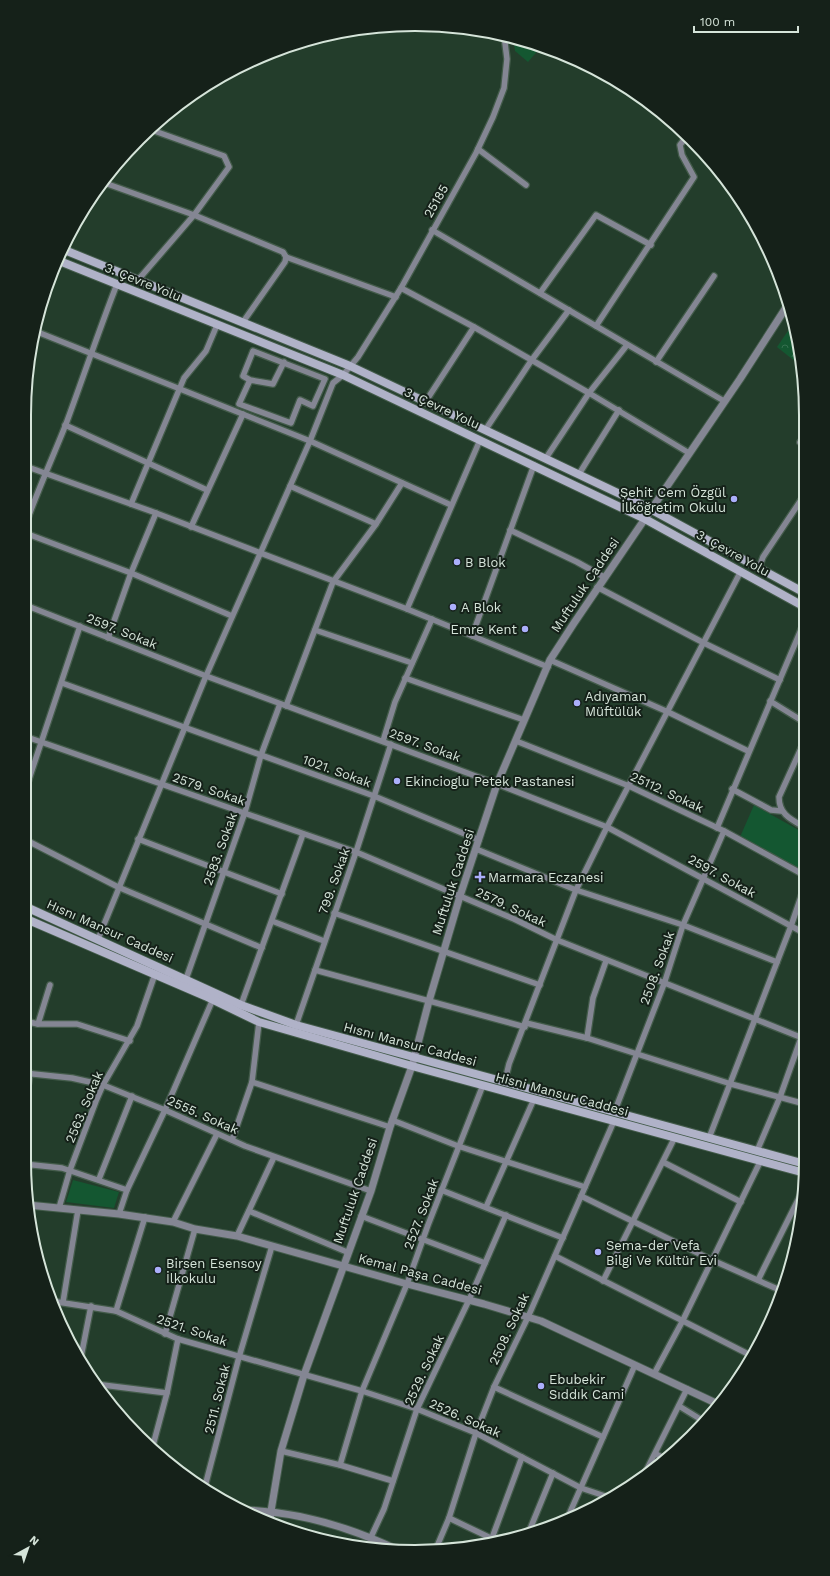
<svg xmlns="http://www.w3.org/2000/svg" width="830" height="1576" viewBox="0 0 830 1576" font-family="'Work Sans',sans-serif">
<defs>
<pattern id="forest-crowns" width="20" height="18" patternUnits="userSpaceOnUse"><rect width="20" height="18" fill="#145731"/><path d="M2 6a3 3 0 1 1 6 0M12 15a3 3 0 1 1 6 0" fill="none" stroke="#356f4e"/></pattern>
</defs>
<rect width="100%" height="100%" fill="#233d2b"/>
<g fill="#145731">
<polygon points="513,37 541,47 528,62 515,51"/>
<polygon points="754,805 804,833 804,872 740,837"/>
<polygon points="73,1180 119,1192 114,1208 66,1202"/>
</g>
<polygon fill="url(#forest-crowns)" points="792,325 801,356 796,362 777,347"/>
<g fill="none" stroke-linecap="round" stroke-linejoin="round">
<g stroke="#435b4a" stroke-width="8">
<g id="minor">
<polyline points="478,149 526,185"/>
<polyline points="102,182 194,215 283,252 286,257 285,262 243,322"/>
<polyline points="432,230 724,401"/>
<polyline points="286,257 396,297"/>
<polyline points="138,280 194,215 229,167 224,156 149,129"/>
<polyline points="401,288 474,327 589,393 627,345"/>
<polyline points="540,293 596,215 651,245"/>
<polyline points="596,326 694,177 682,155 680,145 687,136"/>
<polyline points="35,331 310,441 451,505"/>
<polyline points="656,362 714,276"/>
<polyline points="250,380 239,404 291,423 300,400 313,406 325,379 253,351 243,376 250,380 273,384 284,362"/>
<polyline points="426,401 474,327"/>
<polyline points="65,425 207,490"/>
<polyline points="486,429 531,361 569,310"/>
<polyline points="800,442 803,443"/>
<polyline points="546,458 589,393 689,453"/>
<polyline points="25,466 156,513 407,609 548,667"/>
<polyline points="579,474 619,410"/>
<polyline points="290,486 376,524"/>
<polyline points="131,504 184,378 206,351 217,325"/>
<path d="M25 526C37 492 52 459 66 424 83 378 99 330 117 284"/>
<polyline points="191,527 243,414"/>
<polyline points="510,530 577,562 604,577"/>
<polyline points="25,533 131,573 232,616"/>
<polyline points="759,568 763,557 803,497"/>
<polyline points="597,587 704,643 780,680"/>
<polyline points="25,605 206,676 497,784 607,827 804,933"/>
<polyline points="407,609 480,440"/>
<polyline points="315,630 412,663"/>
<polyline points="472,636 534,465"/>
<polyline points="108,638 131,573 156,513"/>
<polyline points="550,660 668,712 748,751"/>
<polyline points="405,678 524,720"/>
<polyline points="62,683 374,796 479,840"/>
<polyline points="770,701 804,722"/>
<polyline points="286,706 333,582 376,524 402,483"/>
<polyline points="24,736 356,852 514,919 557,940 805,1039"/>
<polyline points="383,741 395,702 432,619"/>
<polyline points="516,741 629,786 724,831 804,875"/>
<path d="M804 742 779 797C779 814 790 819 804 827"/>
<polyline points="732,789 771,810 781,811"/>
<polyline points="24,794 80,626"/>
<polyline points="717,828 803,625"/>
<polyline points="24,839 118,887 262,948"/>
<polyline points="138,839 282,894"/>
<polyline points="476,849 576,890 683,925 777,962"/>
<polyline points="334,913 540,985"/>
<polyline points="272,921 324,941"/>
<polyline points="98,939 206,676 310,441 333,383 343,375 358,357 401,288 476,153 493,117 504,88 507,59 504,35"/>
<polyline points="315,970 525,1027"/>
<polyline points="186,979 245,812 261,755 280,704"/>
<polyline points="241,1005 303,834"/>
<polyline points="24,1021 38,1024 77,1024 130,1041"/>
<polyline points="526,1023 587,1038 731,1084 805,1104"/>
<polyline points="38,1024 50,985"/>
<polyline points="296,1025 356,852 391,744"/>
<polyline points="587,1038 593,998 606,961"/>
<polyline points="24,1073 72,1078 103,1085 165,1110 245,1146 371,1191"/>
<polyline points="505,1081 509,1064 576,890 607,827 741,571"/>
<polyline points="252,1082 390,1127"/>
<polyline points="24,1110 30,1073"/>
<polyline points="614,1113 664,984 683,925 724,831"/>
<polyline points="392,1120 458,1146 585,1187"/>
<polyline points="709,1138 791,926 804,888"/>
<polyline points="232,1140 252,1082 259,1022"/>
<polyline points="757,1151 780,1097 801,1038"/>
<polyline points="663,1162 741,1202"/>
<polyline points="24,1164 62,1168 127,1190"/>
<polyline points="99,1179 132,1096"/>
<polyline points="441,1190 563,1238"/>
<polyline points="581,1196 712,1260 782,1291"/>
<polyline points="486,1207 534,1099"/>
<polyline points="59,1208 70,1170 96,1101 103,1085 137,1026 155,974"/>
<polyline points="249,1211 347,1252"/>
<polyline points="119,1214 127,1190 165,1110 213,999"/>
<polyline points="361,1216 485,1263"/>
<polyline points="173,1222 217,1134"/>
<polyline points="237,1236 274,1157"/>
<polyline points="555,1256 752,1356"/>
<polyline points="758,1280 805,1186"/>
<polyline points="603,1281 675,1137"/>
<polyline points="51,1301 116,1311 178,1339 362,1391 417,1409 476,1433 581,1488 611,1498"/>
<polyline points="63,1302 78,1210"/>
<polyline points="116,1311 145,1217"/>
<polyline points="165,1334 195,1229"/>
<polyline points="80,1362 91,1306"/>
<polyline points="654,1374 682,1322 760,1162"/>
<polyline points="95,1384 167,1393"/>
<polyline points="494,1387 603,1437"/>
<polyline points="679,1406 705,1422"/>
<polyline points="152,1449 167,1393 178,1339"/>
<polyline points="281,1451 340,1465 393,1481"/>
<polyline points="656,1454 665,1459"/>
<polyline points="340,1465 362,1391 407,1284 428,1225 483,1085"/>
<polyline points="643,1477 687,1389"/>
<polyline points="204,1490 239,1357 272,1246"/>
<polyline points="449,1518 499,1542"/>
<polyline points="567,1519 635,1365"/>
<polyline points="528,1534 553,1473"/>
<polyline points="371,1537 384,1509 417,1409 469,1300 506,1215"/>
<polyline points="492,1538 522,1457"/>
<polyline points="435,1551 449,1518 476,1433 494,1387 528,1317 614,1121"/>
</g>
</g>
<g stroke="#435b4a" stroke-width="9">
<g id="tertiary">
<polyline points="28,1205 119,1214 173,1222 195,1229 237,1236 407,1284 484,1304 541,1321 720,1405"/>
<path d="M243 1510C297 1511 352 1528 400 1551"/>
<polyline points="270,1524 271,1511 281,1451 304,1375 371,1191 390,1127 412,1066 429,1001 460,896 497,784 550,660 574,623 740,379 787,306"/>
</g>
</g>
<g stroke="#435b4a" stroke-width="10">
<g id="secondary">
<polyline points="62,249 350,366 641,504 803,592"/>
<polyline points="57,260 343,375 645,519 803,606"/>
<polyline points="24,906 241,1005 296,1025 805,1164"/>
<polyline points="24,918 205,996 259,1022 412,1066 805,1173"/>
</g>
</g>
<use href="#minor" stroke="#848693" stroke-width="5.5"/>
<use href="#tertiary" stroke="#848693" stroke-width="7"/>
<use href="#secondary" stroke="#b0b2c8" stroke-width="8"/>
</g>
<g fill="#abaffb" stroke="#152119" stroke-width="1.5">
<circle cx="734" cy="499" r="4"/>
<circle cx="457" cy="562" r="4"/>
<circle cx="453" cy="607" r="4"/>
<circle cx="525" cy="629" r="4"/>
<circle cx="577" cy="703" r="4"/>
<circle cx="397" cy="781" r="4"/>
<path d="M478 871h4v4h4v4h-4v4h-4v-4h-4v-4h4z"/>
<circle cx="598" cy="1252" r="4"/>
<circle cx="158" cy="1270" r="4"/>
<circle cx="541" cy="1386" r="4"/>
</g>
<g text-anchor="middle" dominant-baseline="central" stroke-width="4" stroke-linejoin="round" paint-order="stroke">
<g font-size="13" fill="#d5e4d9" stroke="#152119">
<text transform="translate(436 201) rotate(-60)">25185</text>
<text transform="translate(143 282) rotate(22)">3. Çevre Yolu</text>
<text transform="translate(442 408) rotate(25)">3. Çevre Yolu</text>
<text transform="translate(733 553) rotate(29)">3. Çevre Yolu</text>
<text transform="translate(585 585) rotate(-56)">Muftuluk Caddesi</text>
<text transform="translate(122 631) rotate(22)">2597. Sokak</text>
<text transform="translate(425 745) rotate(20)">2597. Sokak</text>
<text transform="translate(337 771) rotate(20)">1021. Sokak</text>
<text transform="translate(209 789) rotate(19)">2579. Sokak</text>
<text transform="translate(667 792) rotate(25)">25112. Sokak</text>
<text transform="translate(220 849) rotate(-70)">2583. Sokak</text>
<text transform="translate(722 876) rotate(29)">2597. Sokak</text>
<text transform="translate(334 881) rotate(-70)">799. Sokak</text>
<text transform="translate(453 882) rotate(-72)">Muftuluk Caddesi</text>
<text transform="translate(511 907) rotate(25)">2579. Sokak</text>
<text transform="translate(110 931) rotate(24)">Hısnı Mansur Caddesi</text>
<text transform="translate(657 968) rotate(-70)">2508. Sokak</text>
<text transform="translate(410 1044) rotate(15)">Hısnı Mansur Caddesi</text>
<text transform="translate(562 1094) rotate(15)">Hisni Mansur Caddesi</text>
<text transform="translate(84 1107) rotate(-67)">2563. Sokak</text>
<text transform="translate(203 1115) rotate(24)">2555. Sokak</text>
<text transform="translate(355 1191) rotate(-71)">Muftuluk Caddesi</text>
<text transform="translate(421 1214) rotate(-69)">2527. Sokak</text>
<text transform="translate(420 1274) rotate(15)">Kemal Paşa Caddesi</text>
<text transform="translate(509 1329) rotate(-65)">2508. Sokak</text>
<text transform="translate(192 1330) rotate(19)">2521. Sokak</text>
<text transform="translate(424 1370) rotate(-65)">2529. Sokak</text>
<text transform="translate(217 1399) rotate(-76)">2511. Sokak</text>
<text transform="translate(465 1418) rotate(24)">2526. Sokak</text>
</g>
<g font-size="13" fill="#d5e4d9" stroke="#152119" text-anchor="start">
<text x="726" y="492" text-anchor="end">Şehit Cem Özgül<tspan x="726" dy="15">İlköğretim Okulu</tspan></text>
<text x="465" y="562">B Blok</text>
<text x="461" y="607">A Blok</text>
<text x="517" y="629" text-anchor="end">Emre Kent</text>
<text x="585" y="696">Adıyaman<tspan x="585" dy="15">Müftülük</tspan></text>
<text x="405" y="781">Ekincioglu Petek Pastanesi</text>
<text x="488" y="877">Marmara Eczanesi</text>
<text x="606" y="1245">Sema-der Vefa<tspan x="606" dy="15">Bilgi Ve Kültür Evi</tspan></text>
<text x="166" y="1263">Birsen Esensoy<tspan x="166" dy="15">İlkokulu</tspan></text>
<text x="549" y="1379">Ebubekir<tspan x="549" dy="15">Sıddık Cami</tspan></text>
</g>
</g>
<path d="M0 0H830V1576H0ZM415 31H415A384 384 0 0 1 799 415V1161A384 384 0 0 1 415 1545H415A384 384 0 0 1 31 1161V415A384 384 0 0 1 415 31Z" fill="#152119" fill-rule="evenodd"/>
<path fill="none" stroke="#d5e4d9" stroke-width="2" d="M415 31H415A384 384 0 0 1 799 415V1161A384 384 0 0 1 415 1545H415A384 384 0 0 1 31 1161V415A384 384 0 0 1 415 31Z"/>
<g transform="translate(28 1548) rotate(40)" stroke="#152119" stroke-width="3" paint-order="stroke">
<path d="M0-3L7 15L0 10L-7 15Z" fill="#d5e4d9"/>
<text y="-6" font-size="11" font-weight="bold" text-anchor="middle" fill="#d5e4d9">N</text>
</g>
<path d="M694 26v6h104v-6" fill="none" stroke="#d5e4d9" stroke-width="2"/>
<text x="700" y="26" font-size="12" fill="#d5e4d9" stroke="#152119" stroke-width="3" paint-order="stroke">100 m</text>
</svg>
